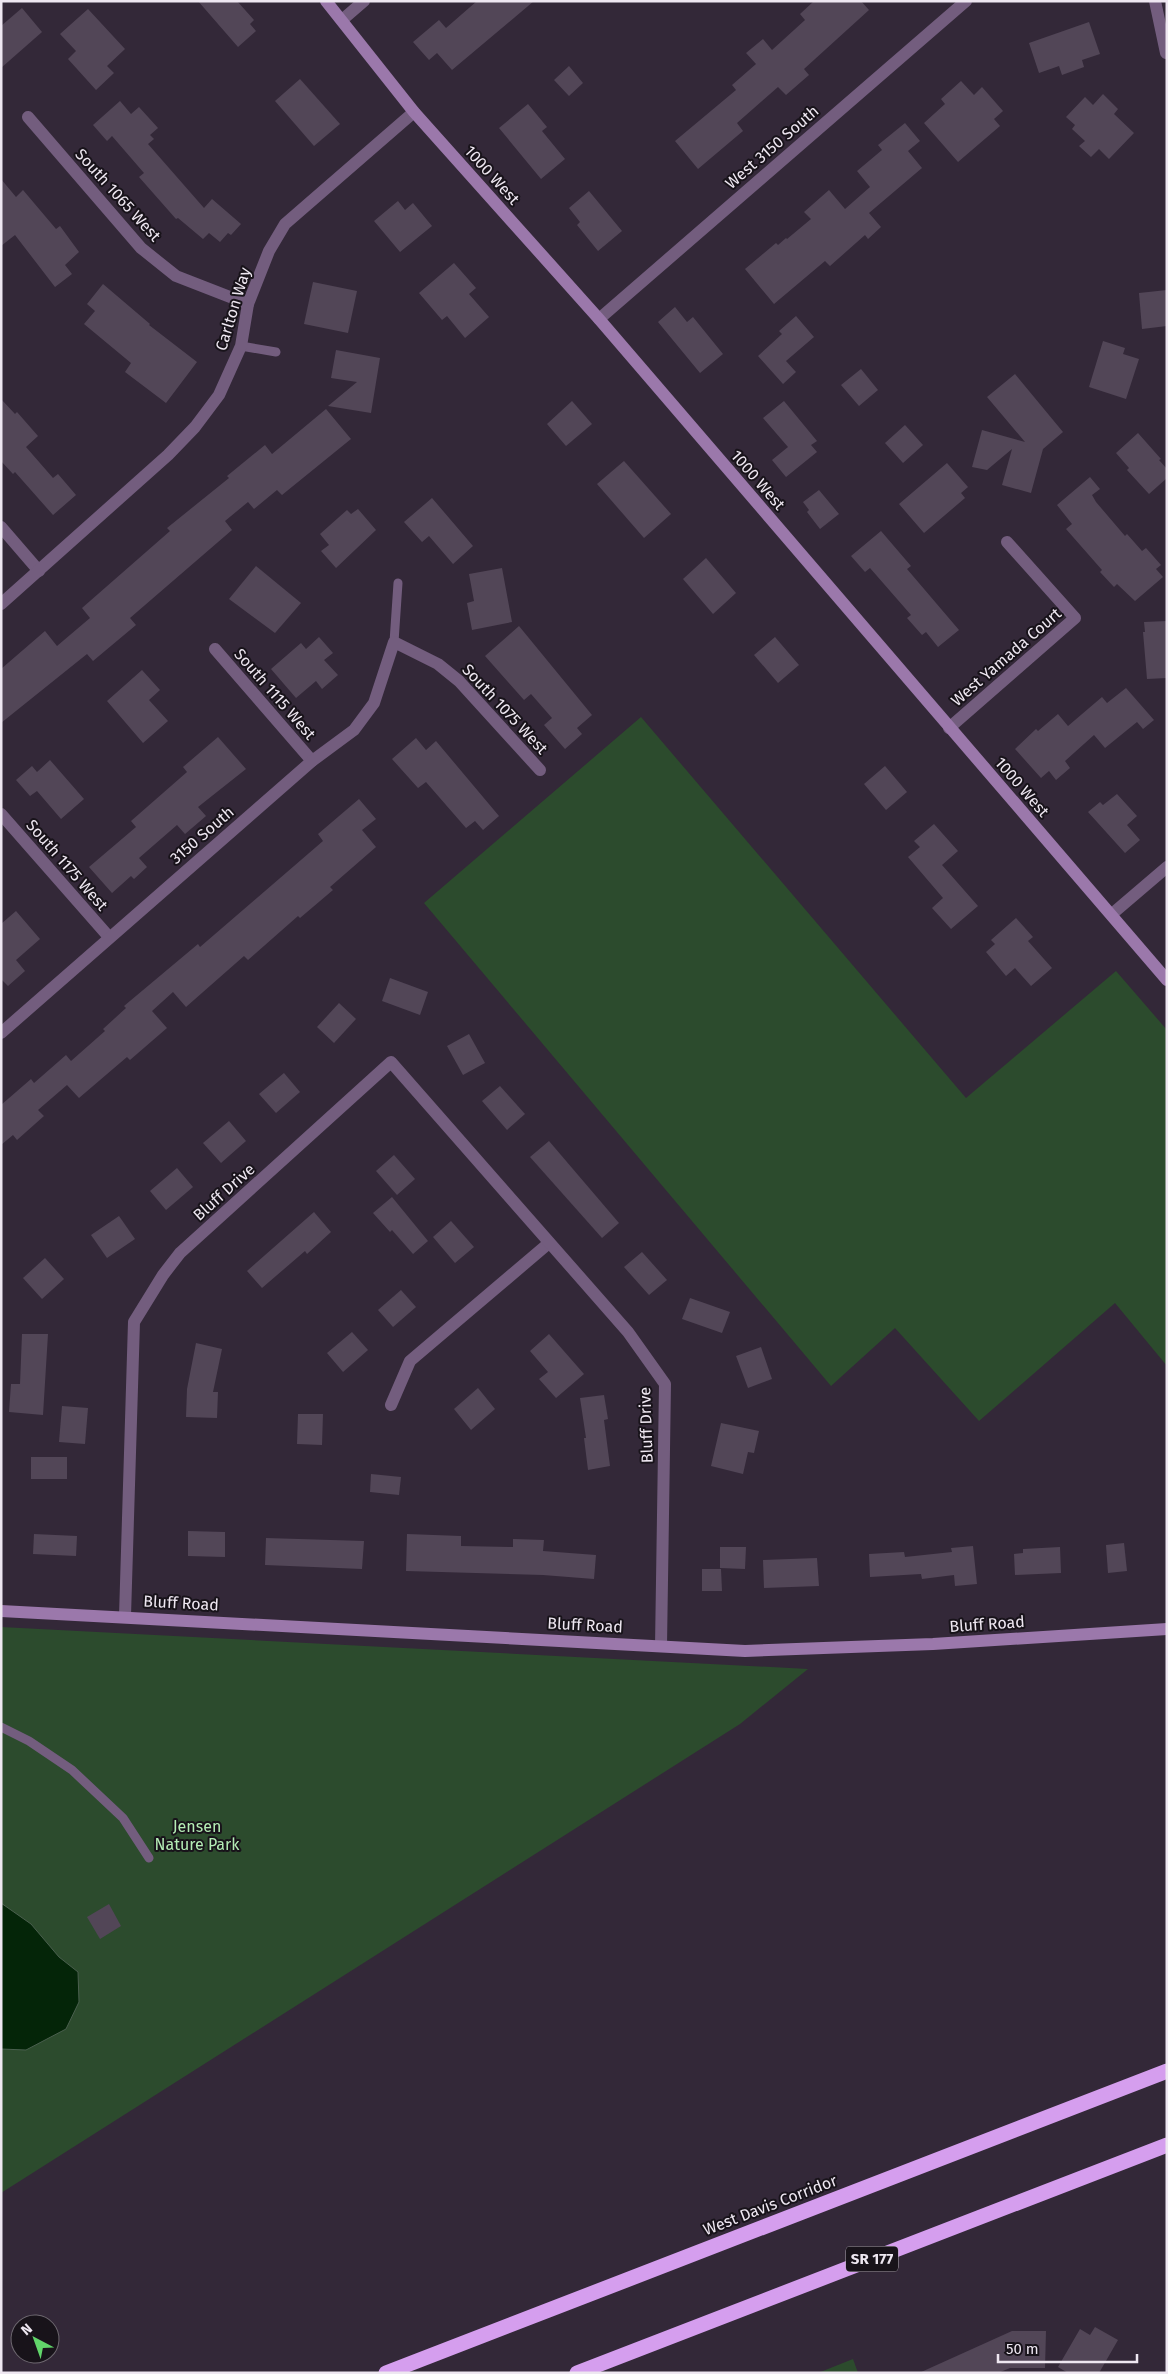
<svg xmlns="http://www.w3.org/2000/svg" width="1168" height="2374" viewBox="0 0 1168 2374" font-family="'Fira Sans',sans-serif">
<rect width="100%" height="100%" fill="#332838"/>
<g fill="#2c4b2d">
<polygon points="641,717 966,1098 1116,971 1167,1030 1167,1366 1115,1303 979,1421 895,1328 831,1386 424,903"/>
<polygon points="1,1627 808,1669 740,1724 1,2193"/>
<polygon points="853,2359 858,2373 818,2373"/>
</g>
<polygon fill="#042508" stroke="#4a5f4e" points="1,1903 31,1924 59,1957 78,1972 79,2002 66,2029 26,2050 1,2049"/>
<g fill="#524657">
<polygon points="198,1 237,1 254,20 250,24 256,31 238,47"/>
<polygon points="477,1 534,1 452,70 437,53 429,60 413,42 439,20 446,28"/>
<polygon points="814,1 861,1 869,10 804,69 809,75 786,95 778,87 737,123 743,131 698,169 675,141 736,90 732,85 756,64 746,53 763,39 772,50 805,20 800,14"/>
<polygon points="22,8 42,32 1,68 1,26"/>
<polygon points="88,9 125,49 107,66 114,73 96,90 68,59 76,51 60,34"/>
<polygon points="1089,22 1100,54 1082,60 1084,67 1062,75 1059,66 1039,73 1029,43"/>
<polygon points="569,66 583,83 569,96 554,80"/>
<polygon points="300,79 340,124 314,146 275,101"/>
<polygon points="961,81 974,95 982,87 1003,111 994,119 1000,126 958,162 924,123 945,104 941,99"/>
<polygon points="1103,94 1118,109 1114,114 1134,133 1109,159 1099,149 1091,157 1079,146 1085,141 1072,129 1075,125 1066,117 1085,97 1093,105"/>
<polygon points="120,101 131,114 139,107 158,128 150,135 154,139 148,144 204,208 212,199 241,224 231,235 228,233 220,242 209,233 203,239 178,218 176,219 139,177 144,173 112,136 107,141 93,125"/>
<polygon points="528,104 547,127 542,131 565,159 541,179 499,128"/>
<polygon points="905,123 920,141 908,151 922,168 869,213 881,227 868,239 865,235 830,266 825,261 774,304 745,269 776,243 778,245 786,238 787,239 811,219 804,212 829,190 845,209 870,187 857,171 882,150 878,145"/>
<polygon points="1,179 16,197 23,190 56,229 60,226 79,252 65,265 72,274 55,287 15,235 1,246"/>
<polygon points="589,191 622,231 598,251 577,225 580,222 569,208"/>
<polygon points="398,201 405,210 413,203 432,226 400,252 374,221"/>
<polygon points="454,263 476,288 469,294 489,317 465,338 447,316 442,320 419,293"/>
<polygon points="313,282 357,291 348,333 304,324"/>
<polygon points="103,284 150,324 149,325 197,362 166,403 125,372 131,363 84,324 95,311 87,304"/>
<polygon points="1167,290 1167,326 1142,329 1139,293"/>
<polygon points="675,307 687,322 693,317 723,354 700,373 658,322"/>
<polygon points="796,316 814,337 786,361 796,372 783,384 758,356 782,334 779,331"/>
<polygon points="1103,341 1125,348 1123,354 1139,359 1126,399 1089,387"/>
<polygon points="336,350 380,358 371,413 328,406 357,382 331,378"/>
<polygon points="861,369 878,390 859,406 841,385"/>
<polygon points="1015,374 1063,432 1043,449 1031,493 1002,485 1012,449 987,470 972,467 982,430 1025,442 987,397"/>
<polygon points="1,399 15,414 17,412 38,436 26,447 53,478 58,474 76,495 53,515 15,472 13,474 1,461"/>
<polygon points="572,401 592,424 566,446 547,424"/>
<polygon points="784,401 817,441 811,445 817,452 786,477 772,460 788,447 763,418"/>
<polygon points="326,409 351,439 282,495 277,490 254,509 248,502 225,521 232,530 130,618 136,625 93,661 87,654 1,723 1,669 45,631 57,646 90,618 82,608 170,531 167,528 229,478 227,476 265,445 272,454"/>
<polygon points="905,425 923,445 903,463 885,443"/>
<polygon points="1138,433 1161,459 1159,460 1167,469 1167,478 1149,494 1127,470 1129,468 1116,453"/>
<polygon points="624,461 671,514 644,538 597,484"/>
<polygon points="947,463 968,487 961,493 965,498 924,533 899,504"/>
<polygon points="1090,477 1100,489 1092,495 1096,502 1125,536 1127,534 1142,551 1146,548 1161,565 1156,569 1163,577 1135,601 1117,584 1114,587 1100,572 1102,570 1066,529 1072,524 1057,505"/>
<polygon points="819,490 839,514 820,529 807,512 809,510 803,502"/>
<polygon points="432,498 473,546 453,564 429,536 422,542 404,522"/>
<polygon points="358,509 376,530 336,568 321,551 329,545 320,534 347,510 351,514"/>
<polygon points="881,531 911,566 907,569 959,630 938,647 926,632 922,635 907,618 911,615 870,568 865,572 851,556"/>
<polygon points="706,558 736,593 713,614 683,579"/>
<polygon points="256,566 301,603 275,633 229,599"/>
<polygon points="502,568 512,622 472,630 467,603 474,601 469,574"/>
<polygon points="1167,621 1167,678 1147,679 1143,632 1145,632 1144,622"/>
<polygon points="519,626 592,715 577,728 582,734 565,749 544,725 552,718 531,694 524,700 485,656"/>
<polygon points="319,637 333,653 324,660 338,675 322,689 316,681 296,698 271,669 301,643 306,649"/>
<polygon points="775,637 799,665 778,683 754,655"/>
<polygon points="142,670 160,690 149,700 168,721 143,743 107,701"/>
<polygon points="1126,688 1154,720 1143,729 1137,722 1105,748 1094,735 1065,761 1070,768 1056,780 1049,771 1041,778 1015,749 1036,729 1038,731 1058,714 1068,726 1102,697 1107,703"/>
<polygon points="218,737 246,769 198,807 206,816 185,834 177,825 139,858 147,867 134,879 131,876 112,893 89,867 136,827 131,821 187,772 183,767"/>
<polygon points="416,738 426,750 436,741 499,816 483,830 475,821 466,828 426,782 418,788 392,759"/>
<polygon points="50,760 84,799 61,819 37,791 30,796 16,780 32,766 37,772"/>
<polygon points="885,766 907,792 886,810 864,784"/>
<polygon points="1117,794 1137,816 1127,825 1140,840 1125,853 1088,812 1100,802 1103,805"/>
<polygon points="359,799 376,819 362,830 376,847 330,887 333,890 300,918 298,916 248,960 244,956 186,1007 173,992 152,1011 167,1028 130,1060 127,1057 79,1098 67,1085 38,1110 44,1116 17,1140 13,1135 1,1145 1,1105 31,1079 34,1083 66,1055 71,1061 105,1031 103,1029 126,1008 124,1006 198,944 200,947 323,841 318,834"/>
<polygon points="934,824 958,851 942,865 978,906 951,929 932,908 943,898 908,857 920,847 914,841"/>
<polygon points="16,911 40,939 16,960 25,971 8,986 1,979 1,924"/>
<polygon points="1016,918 1033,937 1028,941 1052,968 1031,986 1015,968 1006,976 986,952 995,944 991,940"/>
<polygon points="390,978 428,992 420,1015 382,1001"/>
<polygon points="339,1003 356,1019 334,1043 317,1027"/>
<polygon points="469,1034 485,1063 463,1075 447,1046"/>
<polygon points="284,1073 300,1092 276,1113 259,1094"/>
<polygon points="500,1086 525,1114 507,1130 482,1101"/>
<polygon points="229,1121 246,1141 221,1163 203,1143"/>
<polygon points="549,1141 619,1223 602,1238 530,1157"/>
<polygon points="394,1155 415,1179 397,1195 376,1171"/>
<polygon points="177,1168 193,1187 166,1210 150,1191"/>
<polygon points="392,1197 428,1241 413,1254 392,1230 390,1232 373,1213"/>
<polygon points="314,1212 331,1232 307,1254 305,1251 262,1288 247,1271"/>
<polygon points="119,1216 135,1239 107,1258 91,1235"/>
<polygon points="451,1221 474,1247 455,1263 433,1237"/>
<polygon points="642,1252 667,1280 649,1295 624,1267"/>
<polygon points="45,1258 64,1279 42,1299 23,1278"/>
<polygon points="401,1290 416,1307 393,1327 378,1310"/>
<polygon points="690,1298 730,1312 722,1333 682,1319"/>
<polygon points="352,1332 368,1350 343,1372 327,1353"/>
<polygon points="22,1334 48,1334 43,1415 9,1412 11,1384 20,1384"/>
<polygon points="549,1334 584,1374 556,1398 539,1379 548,1372 530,1351"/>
<polygon points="196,1343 222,1349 213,1392 218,1392 217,1418 186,1417 187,1389"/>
<polygon points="761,1347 772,1379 748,1388 736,1356"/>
<polygon points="478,1388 495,1409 471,1430 454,1409"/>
<polygon points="604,1395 608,1419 604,1420 610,1466 588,1470 584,1438 586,1438 580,1398"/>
<polygon points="62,1406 88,1408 85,1444 59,1442"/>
<polygon points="298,1414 323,1414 322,1445 297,1444"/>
<polygon points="721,1423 759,1431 754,1453 748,1452 743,1474 711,1466"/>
<rect x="31" y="1457" width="36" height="22"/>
<polygon points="371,1474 401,1477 399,1495 370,1492"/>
<polygon points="188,1531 225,1532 225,1557 188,1556"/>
<polygon points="34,1534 77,1536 76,1556 33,1554"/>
<polygon points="407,1534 461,1536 461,1546 513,1547 513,1539 544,1540 543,1551 596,1555 594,1579 543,1575 406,1571"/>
<polygon points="266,1538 364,1541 362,1569 265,1565"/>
<polygon points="1124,1543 1127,1571 1108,1573 1106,1545"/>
<polygon points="973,1546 977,1584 955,1586 954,1575 922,1579 921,1574 870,1577 869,1554 904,1552 905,1557 952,1552 951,1548"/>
<polygon points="720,1547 746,1547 745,1569 720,1568"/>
<polygon points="1060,1547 1061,1573 1015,1575 1014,1554 1023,1553 1023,1549"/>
<polygon points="817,1558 819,1586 764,1588 763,1560"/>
<polygon points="702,1569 721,1569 722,1591 702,1591"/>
<polygon points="109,1904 121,1926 100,1939 87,1917"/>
<polygon points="1095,2327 1118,2340 1099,2373 1068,2373 1058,2367 1080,2329 1090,2335"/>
<polygon points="1012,2331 1046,2331 1045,2368 1010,2368 998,2373 919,2373"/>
</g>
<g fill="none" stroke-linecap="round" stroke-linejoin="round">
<g stroke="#735d7e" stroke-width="9">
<polyline points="241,346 276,352"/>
<polyline points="394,642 398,583"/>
<polyline points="1,1727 29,1741 72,1770 123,1818 149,1858"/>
</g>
<g stroke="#735d7e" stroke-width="12">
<polyline points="1155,1 1166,53"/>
<polyline points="342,20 364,1"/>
<polyline points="28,117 141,248 176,276 248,304"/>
<polyline points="599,319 966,1"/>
<polyline points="1,527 39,571"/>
<polyline points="1,604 168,455 195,427 219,395 241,346 248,304 269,251 285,224 414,112"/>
<polyline points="215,649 312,761"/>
<polyline points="949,728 1075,618 1007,542"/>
<polyline points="1,814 109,937"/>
<polyline points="1112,914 1167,867"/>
<polyline points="1,1033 312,761 354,730 374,703 394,642 438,664 459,681 540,770"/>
<polyline points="391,1405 410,1361 549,1243"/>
<polyline points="125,1616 134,1322 163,1275 180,1253 391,1062 628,1332 665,1384 661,1646"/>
</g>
<g stroke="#9b78ab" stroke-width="12">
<polyline points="326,1 414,112 599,319 1167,980"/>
<polyline points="1,1611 745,1651 933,1644 1167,1629"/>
</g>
<g stroke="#d59eee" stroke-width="15">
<polyline points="386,2373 1167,2071"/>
<polyline points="577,2373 1167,2145"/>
</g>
</g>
<g text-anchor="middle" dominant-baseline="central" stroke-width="4" stroke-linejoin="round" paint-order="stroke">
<rect fill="#18131a" stroke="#aea7b0" stroke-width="1" x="846" y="2246.5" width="52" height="25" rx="4"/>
<g font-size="15" font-weight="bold" fill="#eee7f1">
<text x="872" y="2259">SR 177</text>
</g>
<g font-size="16" fill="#eee7f1" stroke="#18131a">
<text transform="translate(772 147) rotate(-41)">West 3150 South</text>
<text transform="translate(492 175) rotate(48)">1000 West</text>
<text transform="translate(118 195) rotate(48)">South 1065 West</text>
<text transform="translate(233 309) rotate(-73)">Carlton Way</text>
<text transform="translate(758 480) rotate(49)">1000 West</text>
<text transform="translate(1006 657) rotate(-41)">West Yamada Court</text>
<text transform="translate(275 694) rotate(49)">South 1115 West</text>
<text transform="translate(505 709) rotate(47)">South 1075 West</text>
<text transform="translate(1022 787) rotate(49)">1000 West</text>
<text transform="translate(202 835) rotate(-41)">3150 South</text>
<text transform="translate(67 865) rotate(49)">South 1175 West</text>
<text transform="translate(224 1192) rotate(-42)">Bluff Drive</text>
<text transform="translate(646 1425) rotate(-92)">Bluff Drive</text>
<text transform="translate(181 1603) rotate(3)">Bluff Road</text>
<text transform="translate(987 1624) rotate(-4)">Bluff Road</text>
<text transform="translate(585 1625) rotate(3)">Bluff Road</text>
<text transform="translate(770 2205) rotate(-21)">West Davis Corridor</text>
</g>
<g font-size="16" fill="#b4edb5" stroke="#18131a">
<text x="197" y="1826">Jensen<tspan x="197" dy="18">Nature Park</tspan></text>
</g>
</g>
<rect width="1168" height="2374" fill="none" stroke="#eee7f1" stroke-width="5"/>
<g transform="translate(35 2339) rotate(319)"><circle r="24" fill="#18131a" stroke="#6e6870"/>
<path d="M0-4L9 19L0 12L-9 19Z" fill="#61d56a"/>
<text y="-8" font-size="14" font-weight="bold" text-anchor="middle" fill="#eee7f1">N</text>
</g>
<path d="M998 2354v8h139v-8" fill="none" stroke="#eee7f1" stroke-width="2.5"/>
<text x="1006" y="2354" font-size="15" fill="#eee7f1" stroke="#18131a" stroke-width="4" paint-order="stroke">50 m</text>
</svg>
